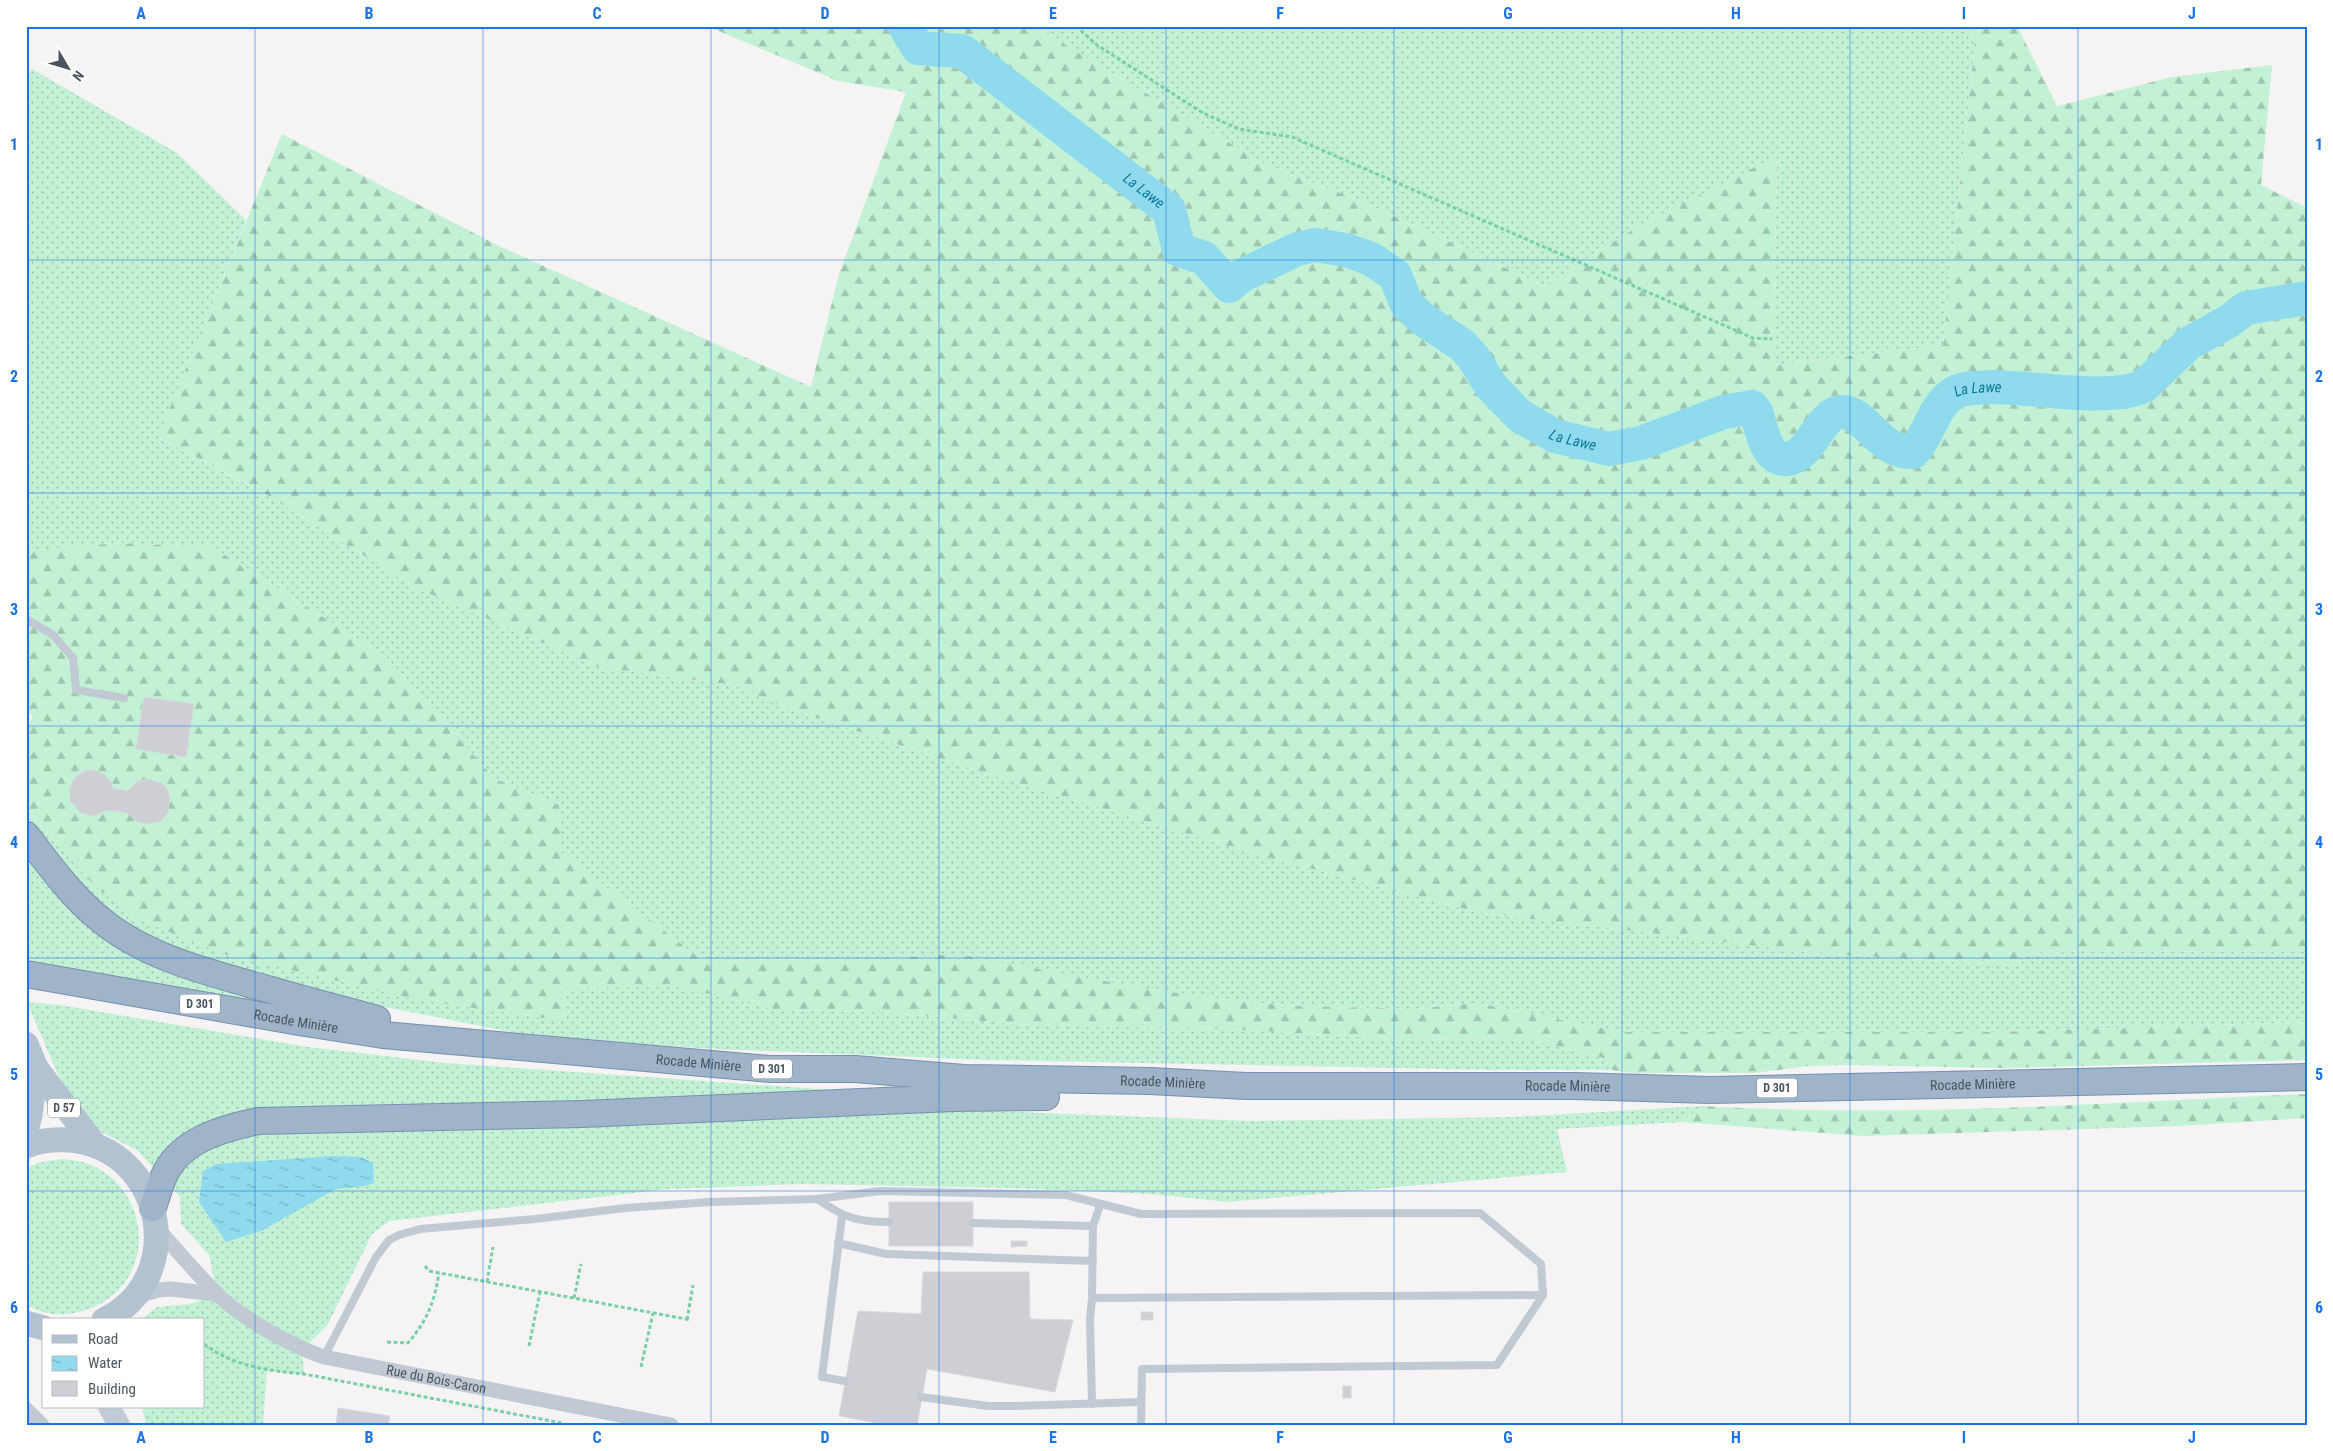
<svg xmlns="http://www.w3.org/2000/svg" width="2333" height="1451" viewBox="0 0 2333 1451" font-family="'Roboto Condensed',sans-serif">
<defs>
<pattern id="grass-dots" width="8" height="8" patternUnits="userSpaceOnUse" patternTransform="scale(1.25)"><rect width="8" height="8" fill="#c3f1d5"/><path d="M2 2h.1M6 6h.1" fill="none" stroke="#a0c6b0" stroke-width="1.8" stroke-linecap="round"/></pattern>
<pattern id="forest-firs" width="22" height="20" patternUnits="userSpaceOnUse" patternTransform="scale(1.25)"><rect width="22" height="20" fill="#c3f1d5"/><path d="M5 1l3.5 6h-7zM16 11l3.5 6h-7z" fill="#a0c6b0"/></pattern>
<pattern id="water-ripples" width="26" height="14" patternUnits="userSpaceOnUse" patternTransform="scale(1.25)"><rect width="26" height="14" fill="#90daee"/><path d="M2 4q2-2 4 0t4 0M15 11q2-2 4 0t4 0" fill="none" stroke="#78b4c4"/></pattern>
</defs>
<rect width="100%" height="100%" fill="#f5f3f3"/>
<g fill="url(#grass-dots)">
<polygon points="1039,26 1963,26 1975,42 1943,345 1773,365 1777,157 1640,225 1544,286 1357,199 1270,167 1070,48"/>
<polygon points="32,69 177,153 246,220 159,438 269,496 412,586 599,667 733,685 793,710 997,777 1258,855 1481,913 1817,953 2019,966 2027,954 2085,951 2307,952 2307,1022 1993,1032 1622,1032 1477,1003 1413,1009 1297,1006 1245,1002 1148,989 846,961 768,959 706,963 560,852 559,805 495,779 386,657 212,547 118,543 26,551 26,77"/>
<polygon points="26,809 94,885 227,955 563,1020 566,988 676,986 777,1010 880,1012 1028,1025 1231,1029 1391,1039 1531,1040 1607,1059 1612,1070 1494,1070 987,1060 717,1049 541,1038 331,996 294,1011 38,965 26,961"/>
<polygon points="27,1002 60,1005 308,1047 446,1063 875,1093 878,1112 990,1111 1252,1121 1515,1117 1702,1106 1681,1122 1557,1129 1567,1172 1228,1202 1152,1194 1011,1188 801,1184 669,1189 389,1221 372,1234 327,1326 302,1350 304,1374 267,1371 263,1425 146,1425 142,1407 204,1407 204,1320 141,1320 157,1307 191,1304 217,1294 209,1255 181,1224 180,1197 137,1150 101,1132 78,1114 55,1068"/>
<path d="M62 1159C71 1160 81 1161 89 1164 156 1192 156 1287 86 1310 74 1314 60 1316 48 1313 41 1312 33 1308 26 1306V1169L37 1163Z"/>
</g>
<g fill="url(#forest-firs)">
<polygon points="707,26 1039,26 1070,48 1270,167 1357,199 1544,286 1640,225 1777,156 1773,365 1943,345 1975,42 1963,26 2020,26 2018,28 2057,106 2172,77 2272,65 2261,185 2307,208 2307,952 2085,951 2027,954 2019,966 1817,953 1481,913 1258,855 997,777 793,710 733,685 599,667 412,586 269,496 158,437 282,134 497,245 811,387 839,274 906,92 838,81"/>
<polygon points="118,543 212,547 386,657 495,779 559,805 561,852 706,963 768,959 846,961 956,954 1148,989 1245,1002 1297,1006 1413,1009 1477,1003 1622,1032 1993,1032 2307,1022 2307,1060 2002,1068 1850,1065 1808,1066 1754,1073 1633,1073 1612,1070 1607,1059 1531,1040 1391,1039 1231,1029 1028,1025 880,1012 777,1010 676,986 566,988 563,1021 418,1000 227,955 137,919 94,885 26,809 26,728 33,717 26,709 26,551"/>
<path d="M2307 1094V1118L2178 1126 1864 1136 1681 1122 1702 1106C1903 1118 2105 1103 2307 1094Z"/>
</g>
<polygon fill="url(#water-ripples)" points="332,1156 361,1157 373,1163 374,1183 365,1186 336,1189 261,1231 226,1242 199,1202 203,1171 216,1164"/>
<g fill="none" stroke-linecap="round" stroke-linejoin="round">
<path stroke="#90daee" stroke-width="34" id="s1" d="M905 26 918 48 962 51 1169 210 1179 250 1204 258 1229 286 1241 276 1297 249 1315 245 1346 250 1371 259 1395 275 1407 305 1424 320 1462 345 1473 357 1491 386 1520 416 1555 436 1609 449 1641 443 1724 412 1752 407 1756 412C1762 429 1765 460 1787 459 1811 457 1820 413 1841 412 1866 411 1878 453 1913 452 1930 435 1932 407 1954 393 1964 387 1980 388 1992 387 2030 387 2112 402 2144 386L2188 344 2229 321 2246 308 2307 298"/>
</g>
<g fill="#cdcfd5" stroke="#d7d9de">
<polygon points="144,697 194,704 186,757 136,749"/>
<polygon points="87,770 93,770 104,774 112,783 113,788 128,791 136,782 148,779 161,783 166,787 170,797 168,813 160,821 147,824 138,822 127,813 108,810 94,816 81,813 71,802 69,789 76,776"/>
<rect x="889" y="1202" width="84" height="44"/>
<polygon points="1011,1241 1027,1241 1027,1246 1011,1247"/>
<polygon points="923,1272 1029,1272 1030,1319 1073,1320 1055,1392 927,1369 917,1425 887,1425 839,1416 858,1311 921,1314"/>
<rect x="1141" y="1312" width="12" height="8"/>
<rect x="1343" y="1386" width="8" height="12"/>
<polygon points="338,1408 390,1416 388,1425 336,1425"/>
</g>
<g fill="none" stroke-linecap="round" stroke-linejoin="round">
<g stroke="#7690ad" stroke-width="28">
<g id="trunk">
<path d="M26 835C48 863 68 892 95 915 141 956 206 972 264 988 302 999 340 1009 377 1019"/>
<path id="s3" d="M26 974 299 1022 383 1035 770 1069H855L964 1078 1150 1081 1246 1086H1575L1711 1090 2307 1077"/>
<path d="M153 1208C156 1198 159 1188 163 1178 179 1140 221 1129 258 1121L582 1114 953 1098 1046 1097"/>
</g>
</g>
<g stroke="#7ad0a6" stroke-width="3" stroke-dasharray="4 2.5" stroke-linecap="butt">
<polyline points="1076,26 1097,45 1203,113 1239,129 1292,137 1753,338 1772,339"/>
<polyline points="425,1266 429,1271 691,1320"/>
<polyline points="487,1282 493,1247"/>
<polyline points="574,1298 581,1264"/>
<polyline points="687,1320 693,1285"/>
<path d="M387 1342 408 1343C428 1319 434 1303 439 1273"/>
<path d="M204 1344C233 1366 269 1371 304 1374L562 1423"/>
<polyline points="529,1346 540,1292"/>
<polyline points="641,1367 653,1313"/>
</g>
<g stroke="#c1cad2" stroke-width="8">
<polyline points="26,619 53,635 73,658 76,690 124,698"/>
<path d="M817 1199C844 1217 855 1222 889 1222"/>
<polyline points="842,1216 822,1377 845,1381"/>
<polyline points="973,1223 1093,1226"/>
<polyline points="838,1243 886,1254 1093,1261"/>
<polyline points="1092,1298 1543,1295"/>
<polyline points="324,1357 376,1257 389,1240 399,1235 420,1229 535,1219 625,1208 710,1202 817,1199 880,1191 1066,1195 1141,1214 1480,1213 1541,1264 1543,1295 1497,1365 1142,1369 1141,1425"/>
<polyline points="921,1397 988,1406 1015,1406 1140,1402"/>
<polyline points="1092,1404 1090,1320 1092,1298 1093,1226 1100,1205"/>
</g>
<g stroke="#c1cad2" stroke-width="15">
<path id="s2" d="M156 1227C176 1249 195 1272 216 1293 241 1318 291 1346 324 1357L671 1425"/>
<polyline points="135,1297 158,1290 170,1289 217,1294"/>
<polyline points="26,1409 42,1425"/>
</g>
<polyline stroke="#c1cbd6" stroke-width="22" points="109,1407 119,1425"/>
<g stroke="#b3c2d1" stroke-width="25">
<polyline points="26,1044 36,1068 95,1145"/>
<polyline points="26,1130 30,1115 36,1068"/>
<path d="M26 1146C40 1140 56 1139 71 1140 165 1150 189 1279 104 1320"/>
<polyline points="26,1323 44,1328"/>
</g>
<use href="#trunk" stroke="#9fb4c9" stroke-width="26"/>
</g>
<path fill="none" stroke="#1a73e8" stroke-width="1" stroke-opacity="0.55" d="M255 26V1425M483 26V1425M711 26V1425M939 26V1425M1166 26V1425M1394 26V1425M1622 26V1425M1850 26V1425M2078 26V1425M26 260H2307M26 493H2307M26 726H2307M26 958H2307M26 1191H2307"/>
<g text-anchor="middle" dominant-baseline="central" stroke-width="5" stroke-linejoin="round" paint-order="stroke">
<g fill="#fff" stroke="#808990" stroke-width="1">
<rect x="180" y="994.5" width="40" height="19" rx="4"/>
<rect x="752" y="1059.5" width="40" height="19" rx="4"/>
<rect x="1757" y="1078.5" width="40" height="19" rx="4"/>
<rect x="48" y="1098.5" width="32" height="19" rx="4"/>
</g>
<g font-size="12" font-weight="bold" fill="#4a5661">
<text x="200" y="1004">D 301</text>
<text x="772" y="1069">D 301</text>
<text x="1777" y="1088">D 301</text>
<text x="64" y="1108">D 57</text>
</g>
<g font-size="14" fill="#4a5661" stroke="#fff">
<text stroke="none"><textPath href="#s3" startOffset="274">Rocade Minière</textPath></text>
<text stroke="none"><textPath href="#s3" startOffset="679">Rocade Minière</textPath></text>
<text stroke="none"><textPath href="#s3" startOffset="1144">Rocade Minière</textPath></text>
<text stroke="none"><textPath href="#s3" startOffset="1954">Rocade Minière</textPath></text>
<text stroke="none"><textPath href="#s3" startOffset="1549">Rocade Minière</textPath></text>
<text stroke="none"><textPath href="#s2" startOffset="330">Rue du Bois-Caron</textPath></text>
</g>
<g font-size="15" font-style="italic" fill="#0c7c9b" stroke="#fff">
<text stroke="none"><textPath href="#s1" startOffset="299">La Lawe</textPath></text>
<text stroke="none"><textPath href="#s1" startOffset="1380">La Lawe</textPath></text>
<text stroke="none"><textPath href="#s1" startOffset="870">La Lawe</textPath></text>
</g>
</g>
<rect width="2333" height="1451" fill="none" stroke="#ffffff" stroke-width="55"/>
<rect x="42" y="1318" width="162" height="90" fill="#ffffff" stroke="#b7bbc0"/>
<rect x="52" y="1335" width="25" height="8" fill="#b3c2d1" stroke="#b7bbc0"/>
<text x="88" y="1344" font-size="15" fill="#4a5661">Road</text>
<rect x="52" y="1356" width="25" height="15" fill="url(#water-ripples)" stroke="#b7bbc0"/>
<text x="88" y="1368" font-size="15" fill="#4a5661">Water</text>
<rect x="52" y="1381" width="25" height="15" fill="#cdcfd5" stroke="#b7bbc0"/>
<text x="88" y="1394" font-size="15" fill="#4a5661">Building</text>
<g transform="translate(68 68) rotate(128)" stroke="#ffffff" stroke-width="4" paint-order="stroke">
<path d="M0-4L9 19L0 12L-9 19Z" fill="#4a5661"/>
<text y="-8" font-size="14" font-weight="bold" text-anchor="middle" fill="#4a5661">N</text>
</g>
<rect x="28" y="28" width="2278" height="1396" fill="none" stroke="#1a73e8" stroke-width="2"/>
<g font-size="16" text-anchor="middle" font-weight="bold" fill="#1a73e8">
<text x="141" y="19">A</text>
<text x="369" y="19">B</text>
<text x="597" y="19">C</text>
<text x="825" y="19">D</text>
<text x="1053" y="19">E</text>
<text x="1280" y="19">F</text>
<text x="1508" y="19">G</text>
<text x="1736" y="19">H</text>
<text x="1964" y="19">I</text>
<text x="2192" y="19">J</text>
<text x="14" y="150">1</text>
<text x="2319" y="150">1</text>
<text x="14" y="382">2</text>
<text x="2319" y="382">2</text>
<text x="14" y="615">3</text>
<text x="2319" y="615">3</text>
<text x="14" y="848">4</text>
<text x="2319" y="848">4</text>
<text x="14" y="1080">5</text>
<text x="2319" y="1080">5</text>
<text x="14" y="1313">6</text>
<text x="2319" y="1313">6</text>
<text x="141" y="1443">A</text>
<text x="369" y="1443">B</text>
<text x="597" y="1443">C</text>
<text x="825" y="1443">D</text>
<text x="1053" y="1443">E</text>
<text x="1280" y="1443">F</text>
<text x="1508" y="1443">G</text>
<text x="1736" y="1443">H</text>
<text x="1964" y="1443">I</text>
<text x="2192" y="1443">J</text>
</g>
</svg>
